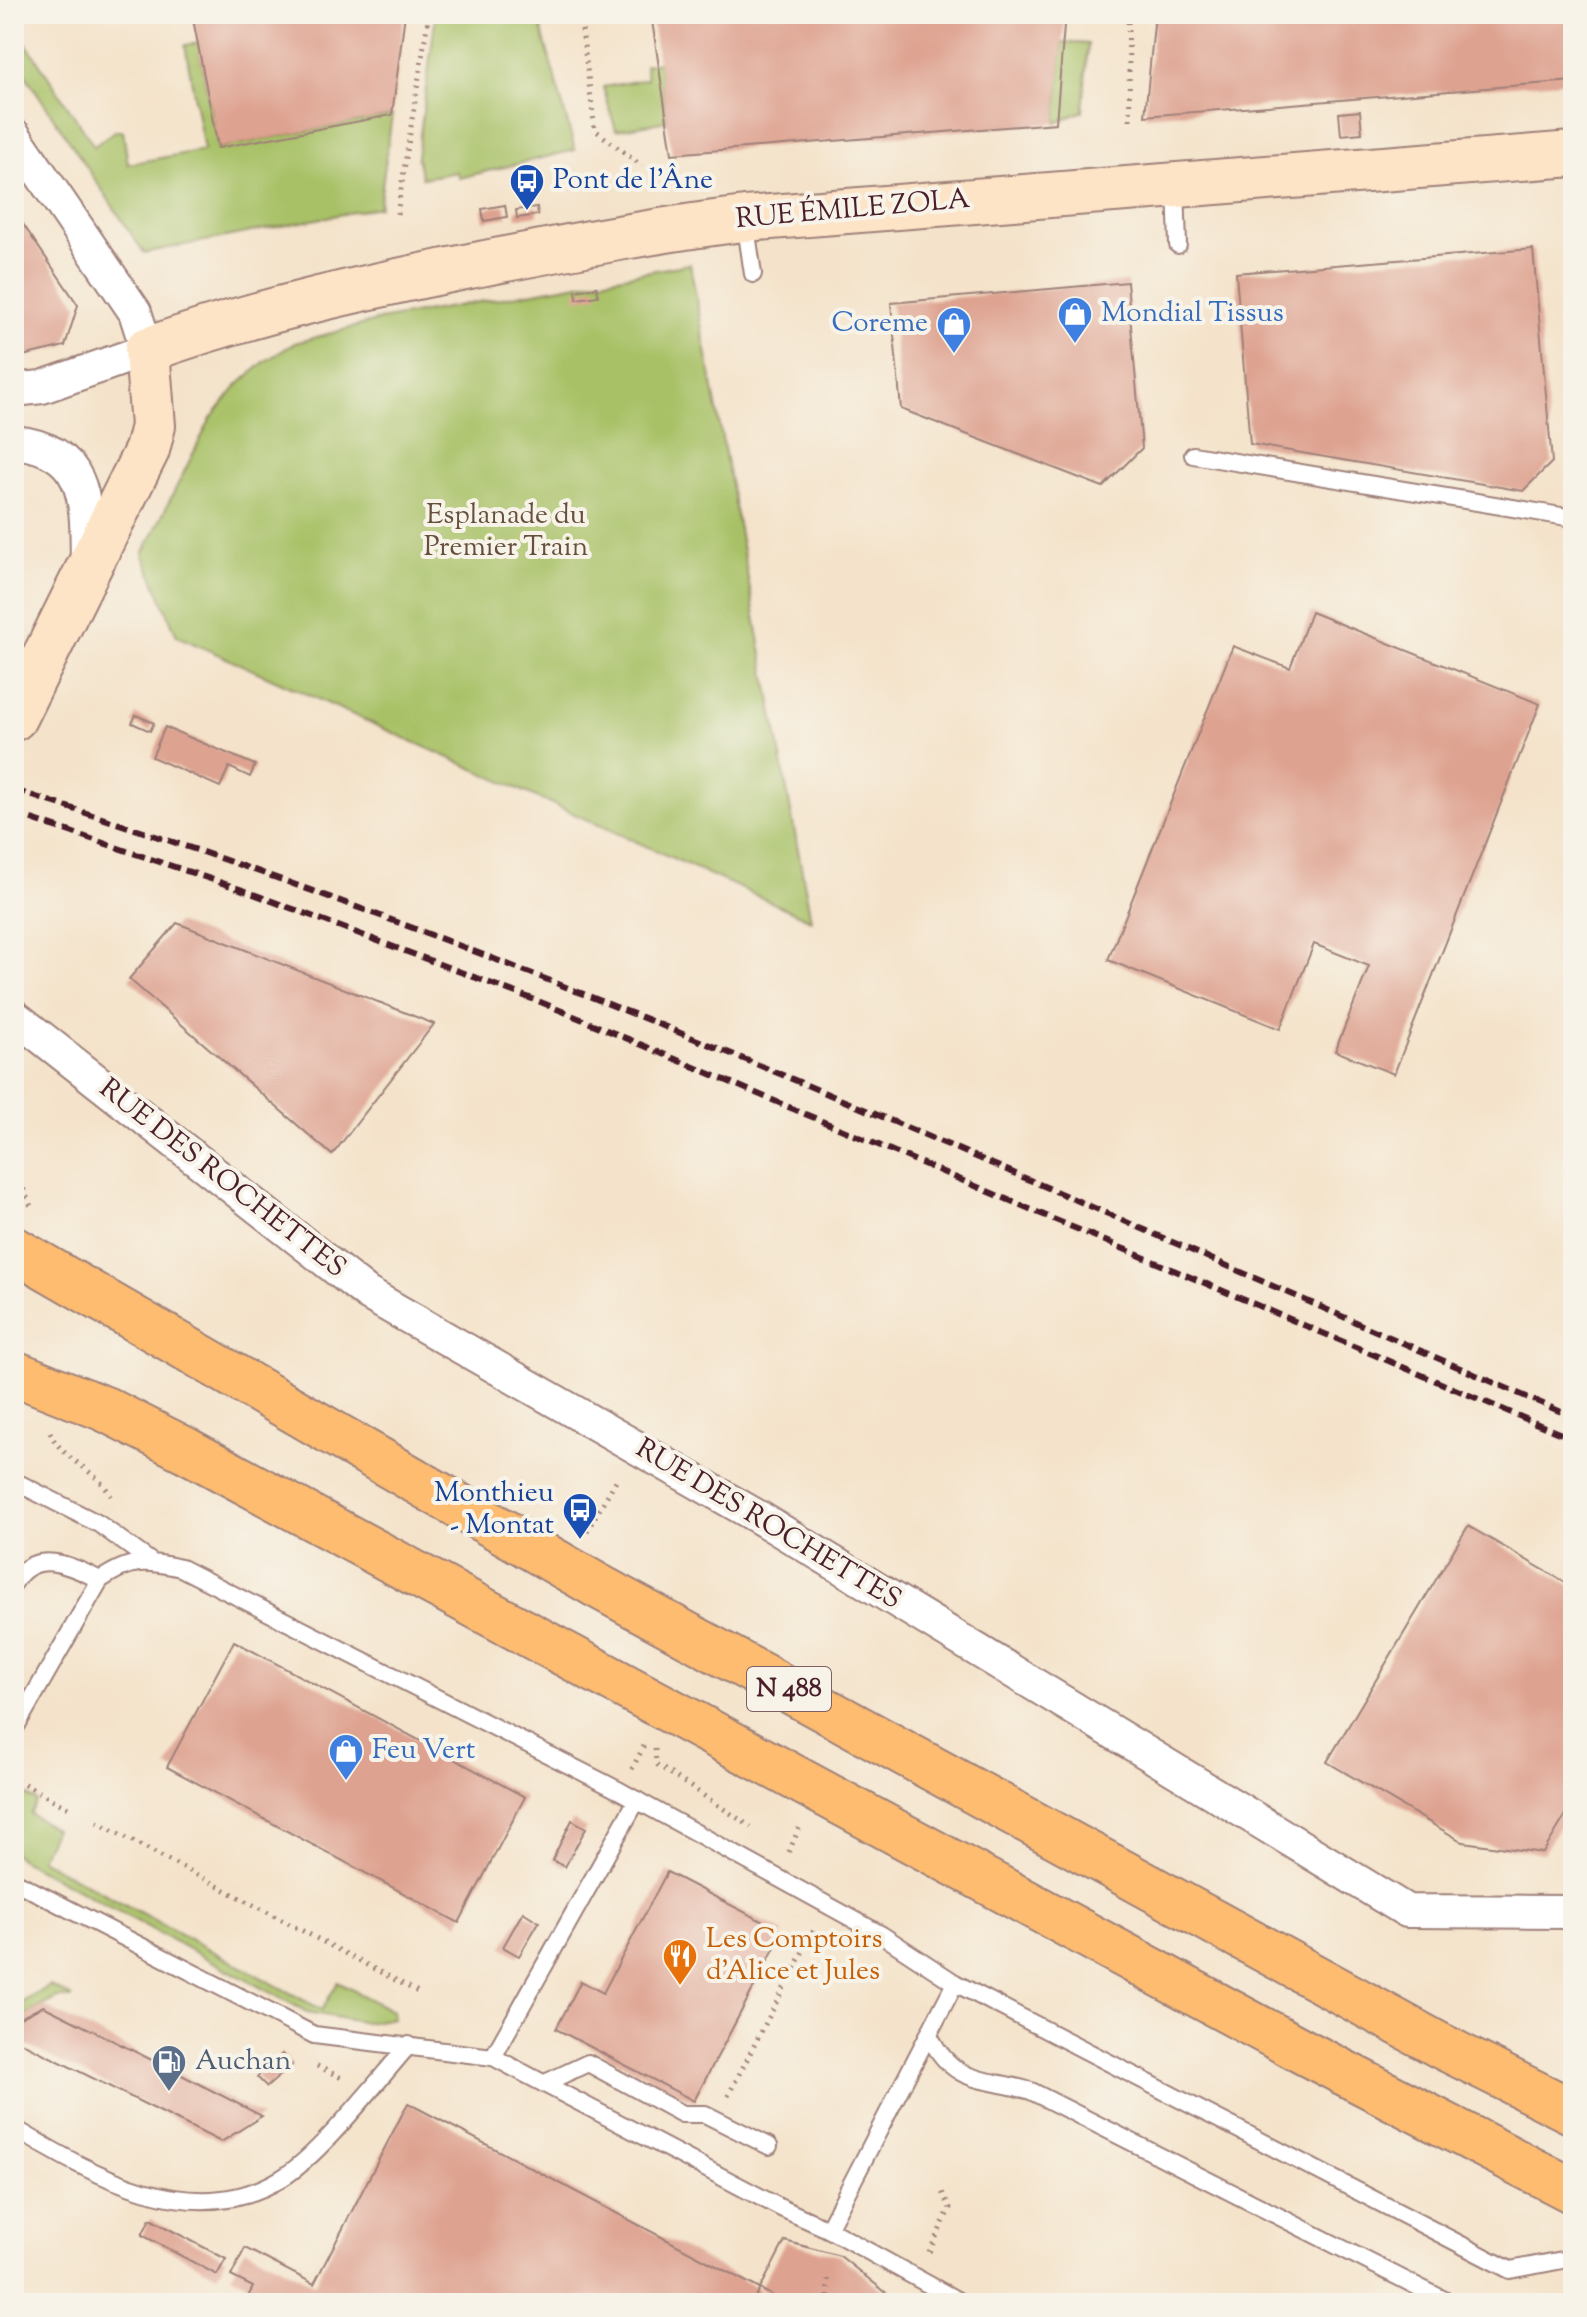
<svg xmlns="http://www.w3.org/2000/svg" width="1587" height="2317" viewBox="0 0 1587 2317" font-family="'Sorts Mill Goudy',serif">
<rect width="100%" height="100%" fill="#f7f3e8"/>
<filter id="ink" filterUnits="userSpaceOnUse"><feTurbulence type="fractalNoise" baseFrequency=".0125" numOctaves="2"/><feDisplacementMap in="SourceGraphic" scale="16" xChannelSelector="R" yChannelSelector="G"/><feConvolveMatrix kernelMatrix="1 2 1 2 8 2 1 2 1" color-interpolation-filters="sRGB"/></filter>
<filter id="wash" filterUnits="userSpaceOnUse"><feTurbulence type="fractalNoise" baseFrequency=".006" numOctaves="4" result="noise"/><feDisplacementMap in="SourceGraphic" scale="32" xChannelSelector="R" yChannelSelector="G"/><feGaussianBlur stdDeviation="1.8" result="paint"/><feColorMatrix in="noise" values="0 0 0 0 0 0 0 0 0 0 0 0 0 0 0 0 0 1.4 0 .05"/><feComposite in="paint" operator="in"/></filter>
<g filter="url(#wash)">
<rect width="100%" height="100%" fill="#f4e3ca"/>
<g fill="#a8c166" stroke="#797048" stroke-width="2">
<polygon points="436,14 514,14 517,23 539,20 575,150 459,178 457,172 422,178 417,157"/>
<polygon points="14,25 94,146 115,131 123,131 128,164 204,150 185,45 198,43 218,148 392,115 379,207 144,253 14,58"/>
<polygon points="1062,42 1088,44 1083,111 1056,123"/>
<polygon points="659,62 667,121 616,130 603,87 647,79 645,65"/>
<polygon points="690,264 811,920 177,636 143,554 210,420 236,387 264,362 295,343 380,320"/>
<polygon points="14,1789 37,1801 30,1814 55,1829 40,1859 322,2010 338,1982 392,2011 393,2018 366,2023 307,2012 20,1859 14,1853"/>
<polygon points="50,1986 73,1998 57,1998 14,2021 14,2007"/>
</g>
<g id="blocks">
<g fill="#dea290">
<polygon points="192,14 405,14 392,115 218,148"/>
<polygon points="651,14 1065,14 1056,123 672,154"/>
<polygon points="1155,14 1573,14 1573,81 1145,116"/>
<polygon points="1360,111 1362,133 1341,135 1339,113"/>
<polygon points="505,205 507,217 484,221 482,209"/>
<polygon points="537,207 538,215 517,218 516,210"/>
<polygon points="14,211 78,305 65,346 14,358"/>
<polygon points="1533,249 1552,462 1523,491 1250,444 1236,273"/>
<polygon points="1127,282 1142,448 1103,487 901,409 891,303"/>
<polygon points="597,287 598,296 577,299 576,291"/>
<polygon points="1311,612 1540,704 1394,1074 1335,1051 1369,966 1314,944 1280,1029 1108,960 1233,646 1290,668"/>
<polygon points="136,715 154,723 150,731 132,723"/>
<polygon points="165,727 255,765 250,777 229,767 220,787 152,757"/>
<polygon points="177,923 434,1024 332,1155 129,979"/>
<polygon points="1468,1526 1573,1587 1573,1803 1543,1853 1463,1842 1327,1762"/>
<polygon points="234,1641 525,1797 459,1923 167,1767"/>
<polygon points="572,1820 586,1828 565,1867 552,1860"/>
<polygon points="667,1872 783,1932 694,2101 556,2029 581,1981 603,1993"/>
<polygon points="523,1912 539,1922 519,1956 503,1947"/>
<polygon points="43,2006 166,2067 262,2116 221,2142 14,2039 14,2021"/>
<polygon points="282,2054 292,2065 267,2087 257,2077"/>
<polygon points="408,2103 760,2289 752,2303 245,2303 253,2287 231,2276 245,2248 314,2284"/>
<polygon points="150,2219 226,2259 217,2275 142,2235"/>
<polygon points="785,2241 840,2256 899,2303 786,2303 760,2289"/>
</g>
</g>
</g>
<g filter="url(#ink)">
<use href="#blocks" fill-opacity="0" stroke="#9f817a" stroke-width="2"/>
<g fill="none" stroke-linecap="round" stroke-linejoin="round">
<g stroke="#9f817a" stroke-width="20">
<g id="lane">
<polyline points="1176,187 1178,245"/>
<polyline points="745,220 753,274"/>
<polyline points="1193,455 1573,518"/>
<polyline points="14,1481 99,1524 150,1561"/>
<path d="M14 1583C34 1547 72 1566 100 1580"/>
<path d="M14 1730 100 1580C131 1559 145 1560 181 1568L620 1791 882 1935 955 1983 1510 2270 1573 2258"/>
<polyline points="14,1881 314,2035 493,2057 781,2208 828,2229 962,2303"/>
<path d="M930 2037C955 2086 984 2077 1031 2091L1450 2303"/>
<polyline points="493,2057 637,1800"/>
<polyline points="545,2083 588,2063 682,2114 705,2114 769,2146"/>
<path d="M14 2128C93 2175 193 2233 282 2178 321 2154 377 2081 409 2045"/>
<polyline points="828,2229 955,1983"/>
</g>
</g>
<g stroke="#9f817a" stroke-width="36">
<g id="street">
<polyline points="14,135 135,312 147,350 42,387 14,390"/>
<path d="M14 442C92 450 86 506 87 568"/>
<polyline points="14,1016 368,1294 760,1518 1407,1911 1573,1912"/>
</g>
</g>
<g stroke="#9f817a" stroke-width="48">
<path id="secondary" d="M14 718 147 450 153 426 147 350C251 312 361 288 470 266 562 248 653 230 745 219L1573 154"/>
</g>
<g stroke="#9f817a" stroke-width="48">
<g id="primary">
<polyline points="14,1249 596,1585 1439,2045 1573,2112"/>
<polyline points="14,1373 105,1409 186,1450 1304,2052 1573,2191"/>
</g>
</g>
<g stroke="#9f817a" stroke-width="5" stroke-dasharray="2 6" stroke-linecap="butt">
<polyline points="580,14 595,130 642,166"/>
<polyline points="1128,14 1130,123"/>
<polyline points="397,214 429,14"/>
<polyline points="14,1167 33,1211"/>
<path d="M50 1432C62 1461 96 1468 111 1496"/>
<polyline points="587,1531 618,1477"/>
<polyline points="655,1749 656,1764 751,1827"/>
<polyline points="632,1769 644,1746"/>
<polyline points="17,1780 70,1809"/>
<polyline points="97,1822 418,1992"/>
<polyline points="789,1852 799,1828"/>
<polyline points="317,2066 344,2079"/>
<polyline points="728,2096 815,1928"/>
<polyline points="929,2252 950,2208 942,2192"/>
<polyline points="828,2279 828,2303"/>
</g>
<use href="#lane" stroke="#fff" stroke-width="16"/>
<use href="#street" stroke="#fff" stroke-width="32"/>
<use href="#secondary" stroke="#fee4c6" stroke-width="44"/>
<use href="#primary" stroke="#fdbc70" stroke-width="44"/>
<g stroke="#4a1f2b" stroke-width="6" stroke-dasharray="12 6" stroke-linecap="butt">
<path d="M14 790C548 957 1060 1195 1573 1417"/>
<polyline points="14,813 240,889 543,1003 1573,1439"/>
</g>
</g>
</g>
<defs>
<g id="bus-pin" transform="scale(1.8)"><path d="M0 17L-7.5 6A9.5 9.5 0 1 1 7.5 6Z" fill="#1a4fb4" stroke="#f7f3e8"/><path d="M-5-6H5V4H4V6H2V4H-2V6H-4V4H-5ZM-3.5-4V0h7V-4ZM-3.5 1.2v1.5H-2V1.2ZM2 1.2v1.5H3.5V1.2Z" fill="#fff"/></g>
<g id="shop-pin" transform="scale(1.8)"><path d="M0 17L-7.5 6A9.5 9.5 0 1 1 7.5 6Z" fill="#3f7fe0" stroke="#f7f3e8"/><path d="M-5-2.5h2.3a2.7 3.5 0 0 1 5.4 0H5L5.5 6h-11ZM-1.5-2.5h3a1.5 2.3 0 0 0-3 0Z" fill="#fff"/></g>
<g id="restaurant-pin" transform="scale(1.8)"><path d="M0 17L-7.5 6A9.5 9.5 0 1 1 7.5 6Z" fill="#e8710a" stroke="#f7f3e8"/><path d="M-5-6h1v4h1v-4h1v4h1v-4h1v5L-1.5 .5V6h-2V.5L-5-1ZM5-6V6H3V1.5H1.5Q1.5-4 5-6Z" fill="#fff"/></g>
<g id="fuel-pin" transform="scale(1.8)"><path d="M0 17L-7.5 6A9.5 9.5 0 1 1 7.5 6Z" fill="#5c6f8a" stroke="#f7f3e8"/><path d="M-5.5-6h7V0h2V4h1.3V-2.5L3-4.5l.8-.8L6-3V5H2.5V1h-1V6h-7ZM-4.2-4.7v3.2H.2V-4.7Z" fill="#fff"/></g>
</defs>
<g fill-rule="evenodd">
<use href="#bus-pin" x="527" y="181"/>
<use href="#shop-pin" x="1075" y="314"/>
<use href="#shop-pin" x="954" y="324"/>
<use href="#bus-pin" x="580" y="1510"/>
<use href="#shop-pin" x="346" y="1751"/>
<use href="#restaurant-pin" x="680" y="1956"/>
<use href="#fuel-pin" x="169" y="2062"/>
</g>
<g text-anchor="middle" dominant-baseline="central" stroke-width="8" stroke-linejoin="round" paint-order="stroke">
<rect fill="#f7f3e8" stroke="#7e5f64" stroke-width="2" x="747" y="1667" width="84" height="44" rx="6"/>
<g font-size="26" font-weight="bold" fill="#4a1f2b">
<text x="789" y="1689">N 488</text>
</g>
<g font-size="28" fill="#164399" stroke="#f7f3e8" text-anchor="start">
<text x="553" y="181">Pont de l'Âne</text>
<text x="554" y="1494" text-anchor="end">Monthieu<tspan x="554" dy="32">- Montat</tspan></text>
</g>
<g font-size="28" fill="#4a1f2b" stroke="#f7f3e8">
<text transform="translate(853 210) rotate(-5)">RUE ÉMILE ZOLA</text>
<text transform="translate(222 1179) rotate(38)">RUE DES ROCHETTES</text>
<text transform="translate(768 1525) rotate(31)">RUE DES ROCHETTES</text>
</g>
<g font-size="28" fill="#366cbe" stroke="#f7f3e8" text-anchor="start">
<text x="1101" y="314">Mondial Tissus</text>
<text x="928" y="324" text-anchor="end">Coreme</text>
<text x="372" y="1751">Feu Vert</text>
</g>
<g font-size="28" fill="#66503d" stroke="#f7f3e8">
<text x="506" y="516">Esplanade du<tspan x="506" dy="32">Premier Train</tspan></text>
</g>
<g font-size="28" fill="#c56008" stroke="#f7f3e8" text-anchor="start">
<text x="706" y="1940">Les Comptoirs<tspan x="706" dy="32">d'Alice et Jules</tspan></text>
</g>
<g font-size="28" fill="#4e5e75" stroke="#f7f3e8" text-anchor="start">
<text x="195" y="2062">Auchan</text>
</g>
</g>
<rect width="1587" height="2317" fill="none" stroke="#f7f3e8" stroke-width="48"/>
</svg>
